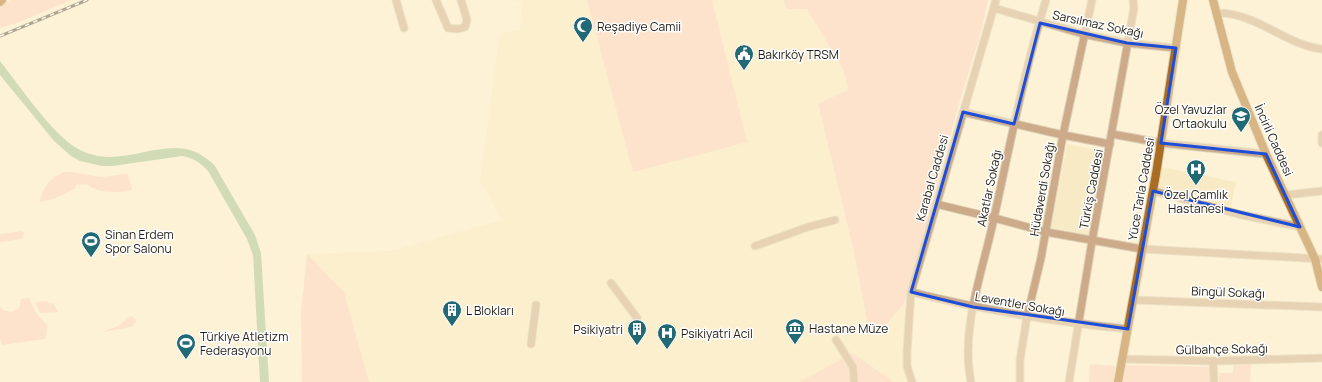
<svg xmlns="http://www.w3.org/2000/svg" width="1322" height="382" viewBox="0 0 1322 382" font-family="Manrope,sans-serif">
<rect width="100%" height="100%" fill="#fdf2d5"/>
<g fill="#f8eac5">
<polygon points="508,0 783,0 787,9 807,9 844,71 848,90 818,105 854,252 868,325 884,327 905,302 905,350 908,382 369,382 344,292 307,254 391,251 502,220 480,181 500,33 520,30 522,1"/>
<polygon points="1067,144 1106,152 1091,235 1051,228"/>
<polygon points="1161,167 1236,182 1231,206 1157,189"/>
</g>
<g fill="#fdd1c1">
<polygon points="10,0 71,0 17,23 0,28 0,7"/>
<polygon points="587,0 712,0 747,142 633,172"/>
<polygon points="783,0 988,0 982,29 961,97 905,302 884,327 868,325 854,252 818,104 848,90 844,71 807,9 787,9"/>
<path d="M64 172H72L101 177 126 174 128 175 132 189 129 191C119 193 94 193 87 184L76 185 75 189 53 199 40 202C42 187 50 178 64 172Z"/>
<polygon points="22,231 24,233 22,239 0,242 0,234"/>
<polygon points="307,254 344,292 369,382 302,382 301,313"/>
<polygon points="29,298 37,314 48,326 45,339 2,345 0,339 0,307 3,310 11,312 19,308 21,299"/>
<polygon points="48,301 49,304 53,303 58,312 40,313 35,302"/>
<polygon points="131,316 137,320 132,327 102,332 118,326"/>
<polygon points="852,353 894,382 800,382"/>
<polygon points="1251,363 1250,382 1219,382 1219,373 1233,373 1233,364"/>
<polygon points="1090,364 1116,366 1114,382 1089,382"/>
<polygon points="1124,365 1212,367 1213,382 1122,382"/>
</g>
<path fill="#9cc091" d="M0 61C20 86 54 138 82 151 128 173 175 123 215 166L255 235 261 253 269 382H260L253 255 247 239 208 171C200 162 193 158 182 156L113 166H102L80 161 71 156 54 141 0 75Z"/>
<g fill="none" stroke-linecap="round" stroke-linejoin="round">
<g stroke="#dad0b6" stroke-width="9">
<g id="minor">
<polyline points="396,0 404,28"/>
<polyline points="436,0 448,28 458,29 465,27 467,20 461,0"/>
<polyline points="994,8 1083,34 1127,43 1176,48"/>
<path d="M1217 13C1256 12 1285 45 1322 49"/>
<polyline points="963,112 1063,135 1110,144"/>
<polyline points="1112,134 1161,143 1266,154"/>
<polyline points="1322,135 1322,143"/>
<polyline points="1153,191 1242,215 1300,227"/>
<polyline points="1286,195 1322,191"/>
<polyline points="936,204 994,218 1046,232 1142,249 1322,259"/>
<polyline points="755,246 808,227 835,220"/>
<polyline points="611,283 637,318"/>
<path d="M911 292C983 310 1054 322 1128 329"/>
<polyline points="1134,300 1322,307"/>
<polyline points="836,340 853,367 854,382"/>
<polyline points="531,344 536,305"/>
<polyline points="1122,359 1213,361 1322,358"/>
<polyline points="1213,361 1214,382"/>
<polyline points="912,382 907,366 907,352 911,292 996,0"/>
<path d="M971 382C960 328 983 271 994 218 1010 145 1024 71 1046 0"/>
<polyline points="1020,382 1020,360 1027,317 1041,258 1063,135 1092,0"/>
<polyline points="1069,382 1092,241 1134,8 1133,0"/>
</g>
</g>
<g stroke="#dad0b6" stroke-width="10">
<g id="major">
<polyline points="1213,0 1232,72 1266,154 1315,259 1322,287"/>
<polyline points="0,2 2,0"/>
<polyline points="1118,382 1156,174 1183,0"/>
</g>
</g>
<use href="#minor" stroke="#cdaa89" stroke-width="7"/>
<use href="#major" stroke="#aa6b23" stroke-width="8"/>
<g stroke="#4c4739" stroke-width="3">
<polyline id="rail" points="0,36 87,0"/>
</g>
<use href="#rail" stroke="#fff" stroke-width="1.5" stroke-dasharray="4.5" stroke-linecap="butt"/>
</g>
<path d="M0 0H1322V382H0ZM1040 23 1127 43 1176 48 1161 143 1266 154 1300 227 1153 191 1128 329 973 307 911 292 963 112 1014 124Z" fill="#fdf2d5" fill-opacity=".55" fill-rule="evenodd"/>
<path fill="none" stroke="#1d4ed8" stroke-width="3" stroke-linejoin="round" d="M1040 23 1127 43 1176 48 1161 143 1266 154 1300 227 1153 191 1128 329 973 307 911 292 963 112 1014 124Z"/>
<defs>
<g id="mosque-pin" transform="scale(1)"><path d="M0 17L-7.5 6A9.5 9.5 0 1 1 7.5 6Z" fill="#206975" stroke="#fff"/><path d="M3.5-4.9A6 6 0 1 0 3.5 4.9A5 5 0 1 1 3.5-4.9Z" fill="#fff"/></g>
<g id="civic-pin" transform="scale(1)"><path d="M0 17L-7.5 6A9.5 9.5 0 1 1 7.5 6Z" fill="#206975" stroke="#fff"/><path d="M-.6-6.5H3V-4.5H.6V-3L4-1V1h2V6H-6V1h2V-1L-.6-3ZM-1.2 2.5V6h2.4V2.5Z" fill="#fff"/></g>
<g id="school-pin" transform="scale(1)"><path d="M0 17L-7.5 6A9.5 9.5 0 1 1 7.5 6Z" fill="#206975" stroke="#fff"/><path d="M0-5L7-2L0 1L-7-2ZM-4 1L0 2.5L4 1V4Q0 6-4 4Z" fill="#fff"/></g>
<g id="hospital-pin" transform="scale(1)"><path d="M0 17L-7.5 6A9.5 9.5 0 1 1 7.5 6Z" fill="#206975" stroke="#fff"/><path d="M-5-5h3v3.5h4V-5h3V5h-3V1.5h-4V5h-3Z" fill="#fff"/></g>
<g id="stadium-pin" transform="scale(1)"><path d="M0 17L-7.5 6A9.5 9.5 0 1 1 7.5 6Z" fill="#206975" stroke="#fff"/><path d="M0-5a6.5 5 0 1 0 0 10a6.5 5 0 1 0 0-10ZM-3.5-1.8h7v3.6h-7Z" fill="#fff"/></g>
<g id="building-pin" transform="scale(1)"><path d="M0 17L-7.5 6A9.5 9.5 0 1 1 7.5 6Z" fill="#206975" stroke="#fff"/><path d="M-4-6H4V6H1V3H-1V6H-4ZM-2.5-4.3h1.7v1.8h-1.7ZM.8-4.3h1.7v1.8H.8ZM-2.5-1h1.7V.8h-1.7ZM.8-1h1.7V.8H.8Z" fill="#fff"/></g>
<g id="museum-pin" transform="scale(1)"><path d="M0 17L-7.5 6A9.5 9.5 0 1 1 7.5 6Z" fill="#206975" stroke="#fff"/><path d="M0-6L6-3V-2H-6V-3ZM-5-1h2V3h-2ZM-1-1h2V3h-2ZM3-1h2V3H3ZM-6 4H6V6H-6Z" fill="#fff"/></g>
</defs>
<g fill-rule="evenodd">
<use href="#mosque-pin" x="583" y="26"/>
<use href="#civic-pin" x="744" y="54"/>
<use href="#school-pin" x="1241" y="116"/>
<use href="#hospital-pin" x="1196" y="169"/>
<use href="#stadium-pin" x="91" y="241"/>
<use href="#building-pin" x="452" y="310"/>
<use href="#museum-pin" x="795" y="328"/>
<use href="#building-pin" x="637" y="329"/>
<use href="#hospital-pin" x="667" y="333"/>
<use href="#stadium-pin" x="186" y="343"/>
</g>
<g text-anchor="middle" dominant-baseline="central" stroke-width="3" stroke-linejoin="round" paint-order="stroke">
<g font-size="12" fill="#221e14" stroke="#fff">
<text transform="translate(1098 24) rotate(12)">Sarsılmaz Sokağı</text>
<text transform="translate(1274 140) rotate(66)">İncirli Caddesi</text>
<text transform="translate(932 178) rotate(-74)">Karabal Caddesi</text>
<text transform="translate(989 188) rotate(-78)">Akatlar Sokağı</text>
<text transform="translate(1042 189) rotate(-80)">Hüdaverdi Sokağı</text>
<text transform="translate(1091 189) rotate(-79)">Türkiş Caddesi</text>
<text transform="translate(1141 189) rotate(-80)">Yüce Tarla Caddesi</text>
<text transform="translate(1228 292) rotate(2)">Bingül Sokağı</text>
<text transform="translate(1020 304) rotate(10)">Leventler Sokağı</text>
<text transform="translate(1222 349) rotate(-1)">Gülbahçe Sokağı</text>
</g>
<g font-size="12" fill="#221e14" stroke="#fff" text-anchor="start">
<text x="597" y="26">Reşadiye Camii</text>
<text x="758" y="54">Bakırköy TRSM</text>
<text x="1227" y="109" text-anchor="end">Özel Yavuzlar<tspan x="1227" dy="14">Ortaokulu</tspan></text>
<text x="1196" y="194" text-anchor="middle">Özel Çamlık<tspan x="1196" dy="14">Hastanesi</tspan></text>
<text x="105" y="234">Sinan Erdem<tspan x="105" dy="14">Spor Salonu</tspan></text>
<text x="466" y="310">L Blokları</text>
<text x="809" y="328">Hastane Müze</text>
<text x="623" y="329" text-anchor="end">Psikiyatri</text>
<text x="681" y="333">Psikiyatri Acil</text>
<text x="200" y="336">Türkiye Atletizm<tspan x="200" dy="14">Federasyonu</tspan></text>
</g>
</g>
</svg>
